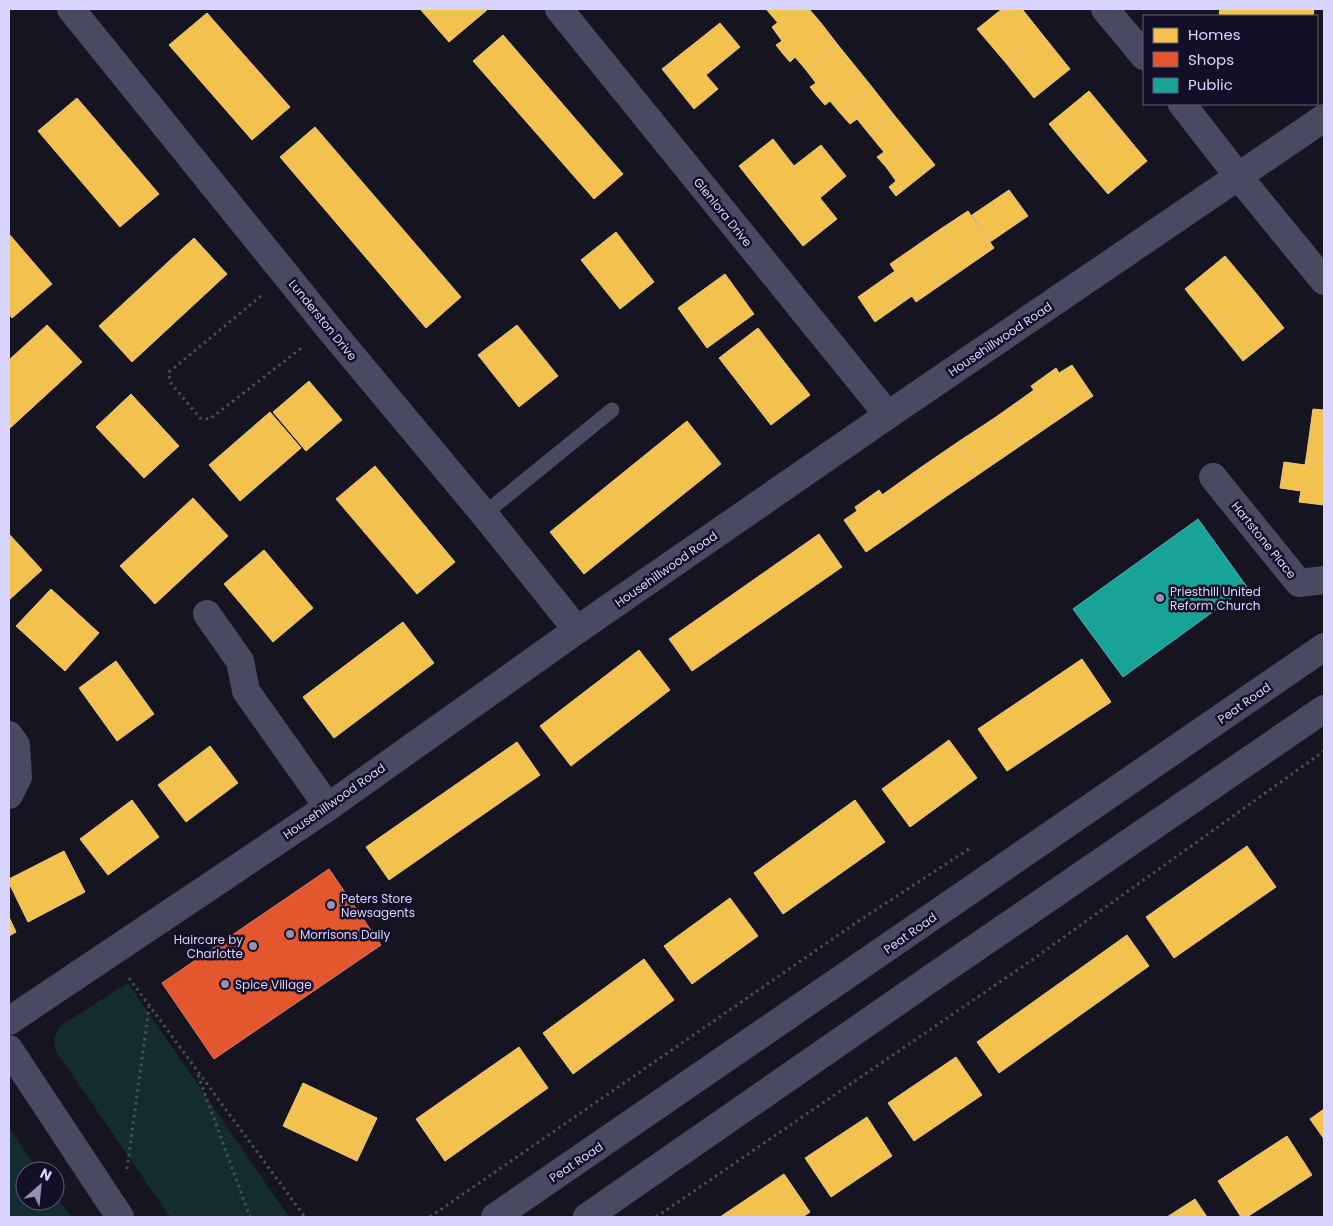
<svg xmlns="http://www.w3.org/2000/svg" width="1333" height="1226" viewBox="0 0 1333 1226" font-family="Poppins,sans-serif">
<rect width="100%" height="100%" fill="#161421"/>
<g fill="#132c2d">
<polygon points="128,983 289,1217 170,1217 56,1051 54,1039 60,1026"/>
<polygon points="9,1128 39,1171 25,1171 25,1201 55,1201 55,1195 71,1217 9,1217"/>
</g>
<g fill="#f2c14e" stroke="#eac783">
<polygon points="420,9 486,9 487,10 449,42"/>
<polygon points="766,9 795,9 778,23"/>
<polygon points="795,9 809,9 821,23 783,54 776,45 782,41 772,27"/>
<polygon points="1002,9 1022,9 1042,34 1006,63 977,29"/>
<polygon points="1220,9 1267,9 1266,16 1219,16"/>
<polygon points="1267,9 1314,9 1313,16 1266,16"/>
<polygon points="207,13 290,107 252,140 169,45"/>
<polygon points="720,23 740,47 706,75 718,89 694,109 662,69"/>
<polygon points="821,23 838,45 806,70 795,57 790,62 783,54"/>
<polygon points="1042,34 1070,69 1034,98 1006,63"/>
<polygon points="503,35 623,174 594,199 473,61"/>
<polygon points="838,45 855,66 817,96 810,87 816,83 806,70"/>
<polygon points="855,66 872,87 840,113 830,101 825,105 817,96"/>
<polygon points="872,87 894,115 870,135 857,119 850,124 840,113"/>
<polygon points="1089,91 1118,126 1078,159 1049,124"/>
<polygon points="77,98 159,194 120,227 38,131"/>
<polygon points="894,115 917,143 886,167 877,157 884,152 870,135"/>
<polygon points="1118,126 1147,161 1108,194 1078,159"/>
<polygon points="315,127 461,297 426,328 280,157"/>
<polygon points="773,139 794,166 821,145 846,176 820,198 837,219 803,246 739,166"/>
<polygon points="917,143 935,165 896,196 889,187 896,181 886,167"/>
<polygon points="1009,190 1028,216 990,242 972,215"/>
<polygon points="968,211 994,248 968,266 942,228"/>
<polygon points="942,228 968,266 942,284 916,246"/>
<polygon points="616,232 654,282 620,309 581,260"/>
<polygon points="9,234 52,284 12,318 9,314"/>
<polygon points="194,238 227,274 132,362 99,326"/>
<polygon points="916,246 942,284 916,302 890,264"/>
<polygon points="1225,256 1255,292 1214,325 1185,289"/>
<polygon points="895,271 912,296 875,322 858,297"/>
<polygon points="725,274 754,314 707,348 678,308"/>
<polygon points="1255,292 1284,328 1243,361 1214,325"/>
<polygon points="47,325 82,362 9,429 9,360"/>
<polygon points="517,325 558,376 519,407 478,355"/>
<polygon points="758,328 810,395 771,425 719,358"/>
<polygon points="1072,365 1093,396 1055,422 1031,386 1056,368 1059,373"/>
<polygon points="309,381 342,420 306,451 273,412"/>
<polygon points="1034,390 1055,422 1017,448 996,417"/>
<polygon points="131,394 179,446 144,478 96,427"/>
<polygon points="1313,409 1324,410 1324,462 1306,459"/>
<polygon points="270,412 301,448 240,501 209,465"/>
<polygon points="996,417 1017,448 979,474 958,442"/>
<polygon points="687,421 721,464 584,574 550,532"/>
<polygon points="958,442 979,474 941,500 920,468"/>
<polygon points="1306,459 1324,462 1324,505 1299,502 1301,491 1280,488 1284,462 1305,465"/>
<polygon points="375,466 455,562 417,594 336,499"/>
<polygon points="920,468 941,500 904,526 882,495"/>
<polygon points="879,490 904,526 866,552 844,520 857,511 855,507"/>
<polygon points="193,498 228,536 155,604 120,566"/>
<polygon points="9,534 42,570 9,600"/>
<polygon points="819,534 842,567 692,671 669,639"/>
<polygon points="264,550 313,608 273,642 224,584"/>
<polygon points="51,589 99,633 65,671 16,626"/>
<polygon points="403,622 434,663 334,738 303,697"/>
<polygon points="639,650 670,690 571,766 540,726"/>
<polygon points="1082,659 1111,702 1007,771 978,729"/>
<polygon points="116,661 154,714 117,741 79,688"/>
<polygon points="949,740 977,778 910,827 882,789"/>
<polygon points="517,742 540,775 389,880 366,847"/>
<polygon points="210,746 238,783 186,822 158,785"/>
<polygon points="132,800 159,837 108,875 80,839"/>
<polygon points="855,800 885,842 783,914 754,873"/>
<polygon points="1247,846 1276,887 1174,958 1146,917"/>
<polygon points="64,851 85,892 28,922 9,883 9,879"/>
<polygon points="730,898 758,936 692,984 664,946"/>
<polygon points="9,917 16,932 9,936"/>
<polygon points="1127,935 1149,966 999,1073 977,1042"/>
<polygon points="644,959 674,1000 573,1074 543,1033"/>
<polygon points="519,1047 548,1088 445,1161 416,1119"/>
<polygon points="956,1057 982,1095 914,1141 888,1103"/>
<polygon points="303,1083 377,1118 357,1161 283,1126"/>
<polygon points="1324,1109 1324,1139 1310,1119"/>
<polygon points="867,1117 892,1156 831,1197 805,1158"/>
<polygon points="1287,1136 1312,1175 1247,1217 1241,1217 1218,1181"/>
<polygon points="784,1174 810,1212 803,1217 720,1217"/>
<polygon points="1195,1199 1207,1217 1167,1217"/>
</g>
<polygon fill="#e4572e" stroke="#e17c6d" points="329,869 381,945 214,1059 162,983"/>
<polygon fill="#17a398" stroke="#51b2b7" points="1198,519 1247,587 1123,677 1073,609"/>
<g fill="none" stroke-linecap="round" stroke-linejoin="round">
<g stroke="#44505f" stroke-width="3" stroke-dasharray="2.5 4" stroke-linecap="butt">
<polyline points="261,296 169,372 170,382 200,418 210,419 304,346"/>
<polyline points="129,978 305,1217"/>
<polyline points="198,1075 250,1217"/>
<polyline points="127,1169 149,1007"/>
<polyline points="430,1217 860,920 969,849"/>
<polyline points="656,1217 1029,962 1324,751"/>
</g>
<polyline stroke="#4a4962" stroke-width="15" points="484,514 612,410"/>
<g stroke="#4a4962" stroke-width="28">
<polyline points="71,9 328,327 484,514 577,630"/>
<polyline points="559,9 888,415"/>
<polyline points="1105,9 1144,56"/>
<polyline points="1182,104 1238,176 1324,281"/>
<polyline points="1213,477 1299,583 1324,580"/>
<polyline points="207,614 240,661 246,691 328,807"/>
<polyline points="9,735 16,745 18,777 9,795"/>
<polyline points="9,1021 328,807 577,630 888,415 1324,118"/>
<polyline points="9,1049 120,1217"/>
</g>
<g stroke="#4a4962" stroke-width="28">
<polyline points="495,1217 1324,647"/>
<polyline points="587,1217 920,986 1324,709"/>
</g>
</g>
<g fill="#9591b1" stroke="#130f26" stroke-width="2">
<circle cx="1160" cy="598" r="5"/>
<circle cx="331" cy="905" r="5"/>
<circle cx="290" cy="934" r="5"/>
<circle cx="253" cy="946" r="5"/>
<circle cx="225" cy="984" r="5"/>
</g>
<g text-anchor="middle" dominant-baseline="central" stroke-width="5" stroke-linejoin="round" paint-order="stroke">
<g font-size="12" fill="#d9d4ff" stroke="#130f26">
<text transform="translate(723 212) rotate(51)">Glenlora Drive</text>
<text transform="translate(323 320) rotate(51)">Lunderston Drive</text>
<text transform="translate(1000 339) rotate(-34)">Househillwood Road</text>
<text transform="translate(1264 540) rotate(51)">Hartstone Place</text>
<text transform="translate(666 569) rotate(-35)">Househillwood Road</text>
<text transform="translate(1244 703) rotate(-35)">Peat Road</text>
<text transform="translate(334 801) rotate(-35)">Househillwood Road</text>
<text transform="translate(910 933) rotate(-35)">Peat Road</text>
<text transform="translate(576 1162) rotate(-34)">Peat Road</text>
</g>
<g font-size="12" fill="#d9d4ff" stroke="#130f26" text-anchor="start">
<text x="1170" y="591">Priesthill United<tspan x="1170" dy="14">Reform Church</tspan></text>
<text x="341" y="898">Peters Store<tspan x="341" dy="14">Newsagents</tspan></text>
<text x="300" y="934">Morrisons Daily</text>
<text x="243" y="939" text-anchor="end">Haircare by<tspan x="243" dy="14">Charlotte</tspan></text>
<text x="235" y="984">Spice Village</text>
</g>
</g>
<rect width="1333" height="1226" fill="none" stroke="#d9d4ff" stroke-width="20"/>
<rect x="1143" y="15" width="175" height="90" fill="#130f26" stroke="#625e7d"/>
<rect x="1153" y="28" width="25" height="15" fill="#f2c14e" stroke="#625e7d"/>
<text x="1188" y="40" font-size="15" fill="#d9d4ff">Homes</text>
<rect x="1153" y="52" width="25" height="15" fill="#e4572e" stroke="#625e7d"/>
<text x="1188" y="65" font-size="15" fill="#d9d4ff">Shops</text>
<rect x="1153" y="78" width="25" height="15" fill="#17a398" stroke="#625e7d"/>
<text x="1188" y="90" font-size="15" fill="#d9d4ff">Public</text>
<g transform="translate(40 1186) rotate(27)"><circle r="24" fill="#130f26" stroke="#625e7d"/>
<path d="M0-4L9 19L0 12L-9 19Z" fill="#9591b1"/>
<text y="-8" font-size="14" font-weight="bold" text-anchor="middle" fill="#d9d4ff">N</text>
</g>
</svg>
